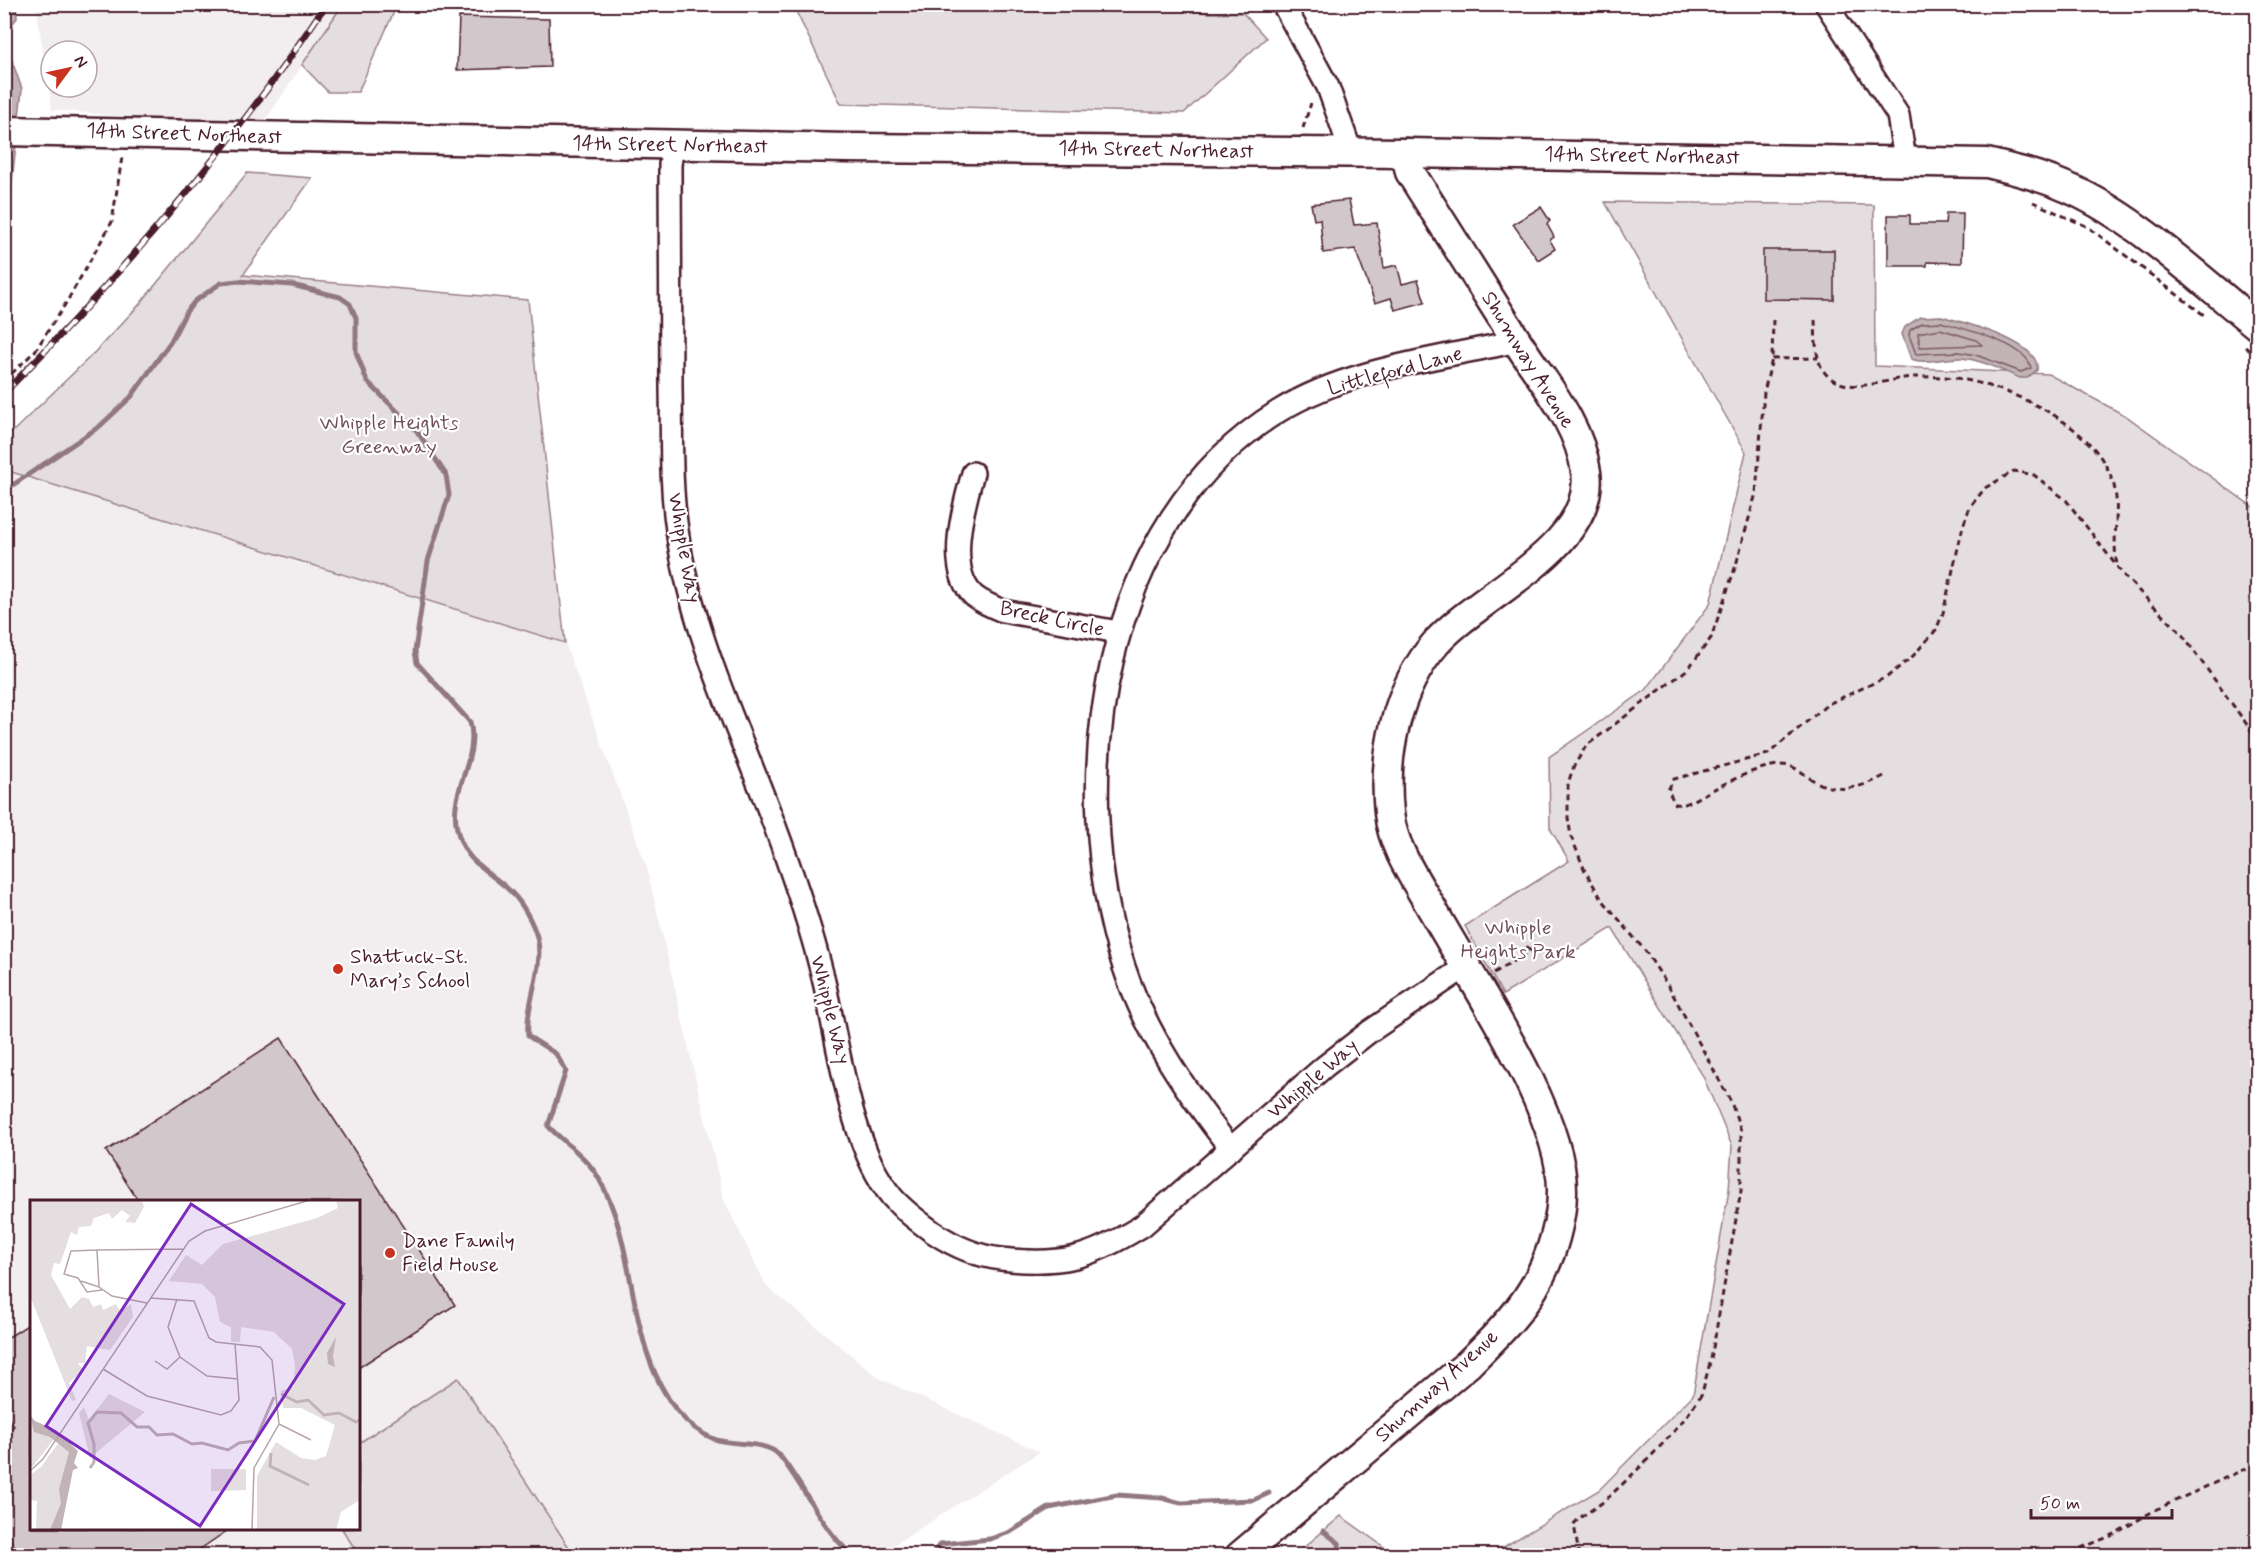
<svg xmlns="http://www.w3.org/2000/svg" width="2262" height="1560" viewBox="0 0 2262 1560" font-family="Mynerve,sans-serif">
<rect width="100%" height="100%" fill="#fff"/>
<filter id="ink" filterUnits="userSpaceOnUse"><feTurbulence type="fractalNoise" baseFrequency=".0167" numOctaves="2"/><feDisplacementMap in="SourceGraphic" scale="12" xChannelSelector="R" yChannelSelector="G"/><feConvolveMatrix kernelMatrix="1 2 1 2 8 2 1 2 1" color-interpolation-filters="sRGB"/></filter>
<g filter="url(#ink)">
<g fill="#f2eeef" fill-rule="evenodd">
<path d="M36 5H343L260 128 52 110ZM51 51H87V87H51Z"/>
<path d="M4 470 565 643 647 868 724 1200 767 1287 881 1379 1040 1452 878 1555H5ZM32 1202H358V1528H32Z"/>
</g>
<g fill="#e5dee0" stroke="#987e86" stroke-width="1.5">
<polygon points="343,4 397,5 358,92 328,92 302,65"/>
<path d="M793 5H1186C1209 19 1219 10 1243 13L1266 38 1184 113 841 104Z"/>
<polygon points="247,173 312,178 243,275 528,300 565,643 5,470 5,439 91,356 139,305"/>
<polygon points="1605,202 1874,205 1875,366 2048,374 2126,416 2257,510 2257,1555 1490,1555 1599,1490 1693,1395 1729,1190 1732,1146 1703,1076 1612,928 1503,995 1465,926 1569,861 1550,828 1549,757 1646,690 1710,604 1746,452"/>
<polygon points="458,1378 574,1555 359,1555 342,1529 358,1528 359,1443"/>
<polygon points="1341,1516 1395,1555 1295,1555"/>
</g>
<g fill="#c1b3b6" stroke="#91787e" stroke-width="1.5">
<polygon points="5,4 16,5 17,18 5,33"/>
<polygon points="5,41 22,89 9,209 5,229"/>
<path d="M1941 316C1962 322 2042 342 2037 370L2027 378H2020C2000 370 1983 360 1962 358 1945 357 1927 365 1911 359L1902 334 1905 327 1920 317Z"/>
</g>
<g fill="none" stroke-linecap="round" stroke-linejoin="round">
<g stroke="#7a5a63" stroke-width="1.5">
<path d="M1941 322C1961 328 2028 344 2031 368L2021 372 1976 355 1959 352 1916 354 1909 335 1910 330 1922 323Z"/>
<polygon points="1940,329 1976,340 1982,345 1920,347 1918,333"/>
</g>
<g stroke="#91787e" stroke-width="5">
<path d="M4 491 100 426 131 397 171 341 186 312 195 301 221 283 238 281 292 285 340 297 350 304 356 318V352L367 381 417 431 446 475 449 495 428 561 415 651 417 663 470 722C480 759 448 791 457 829 465 865 490 870 512 893 523 904 533 923 537 937 545 966 525 1004 528 1036L556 1054 566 1071 548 1126C564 1143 586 1156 598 1177 640 1249 624 1345 678 1412 688 1424 699 1433 714 1439 732 1446 765 1440 779 1455 800 1479 830 1544 856 1556"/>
<polyline points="1323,1531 1339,1543 1340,1556"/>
<polyline points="928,1556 933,1554 940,1544 990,1539 1010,1532 1049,1508 1117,1495 1162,1498 1181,1503 1254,1500 1269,1493"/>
</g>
</g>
<g fill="#d2c7cb" stroke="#4a1f2b" stroke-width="1.5">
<polygon points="459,17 549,19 550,67 457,70"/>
<polygon points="1349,200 1354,225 1377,223 1384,268 1397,265 1402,284 1418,280 1425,302 1395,310 1391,298 1375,303 1355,249 1323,253 1320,219 1314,220 1311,204"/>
<polygon points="1541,207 1550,221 1547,224 1554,237 1550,240 1555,249 1538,260 1513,224"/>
<polygon points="1946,213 1963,213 1962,263 1927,262 1927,266 1888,266 1888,215 1910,215 1910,224 1945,224"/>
<polygon points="1763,250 1834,250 1834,300 1763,299"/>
<polygon points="281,1038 455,1305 358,1368 358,1202 139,1202 106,1151"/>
<polygon points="32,1322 32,1528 231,1528 190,1556 21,1556 4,1530 4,1433 14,1426 4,1412 4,1340"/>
</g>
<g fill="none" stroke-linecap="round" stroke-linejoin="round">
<g stroke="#4a1f2b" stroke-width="26">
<g id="street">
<polyline points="1283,4 1328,87 1351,152"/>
<polyline points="1826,4 1898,115 1905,160"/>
<path d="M673 145 670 165C670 239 671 314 671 388 672 435 670 483 677 530 693 644 749 749 786 857 801 899 815 942 825 986 839 1048 851 1148 892 1197 904 1211 918 1221 933 1232 954 1246 976 1256 1001 1259 1062 1266 1090 1258 1142 1226L1324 1067 1369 1032 1465 967"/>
<path d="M973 473C964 505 945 569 974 596 983 603 993 607 1003 611L1118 632"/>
<path d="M1231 1149C1188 1094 1146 1034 1124 967 1064 783 1101 520 1279 411 1349 368 1438 359 1517 341"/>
</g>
</g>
<g stroke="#4a1f2b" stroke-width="33">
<g id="secondary">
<path d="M4 131 848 148 1406 153 1987 163C2012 169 2037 175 2061 185 2130 212 2200 280 2258 326"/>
<path d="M1240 1556 1468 1364C1494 1338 1522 1312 1539 1278 1552 1253 1562 1220 1562 1191 1563 1113 1474 984 1435 914 1418 883 1393 850 1389 813 1383 755 1396 689 1436 643 1478 595 1597 546 1586 472 1579 421 1541 380 1515 338 1480 283 1445 227 1410 172L1406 153"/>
</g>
</g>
<g stroke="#4a1f2b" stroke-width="3" stroke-dasharray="6 4.5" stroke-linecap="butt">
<polyline points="1303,128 1311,103"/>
<polyline points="2033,202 2088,227 2204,315"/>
<path d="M1815 320C1816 337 1814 364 1828 376 1852 397 1889 377 1916 377 1931 377 1948 376 1962 379 2015 390 2092 424 2112 479 2122 507 2111 536 2117 564"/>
<polyline points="2245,347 2258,357"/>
<polyline points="1772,359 1818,358"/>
<polyline points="4,381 35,351 66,303 112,222 122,157"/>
<path d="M1884 776C1859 789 1834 795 1810 778 1800 771 1793 765 1781 765 1751 766 1709 793 1683 805L1675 804 1668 790 1674 779 1768 754 1828 704 1887 677 1913 656 1936 630 1943 613 1963 526 1970 507 1985 488 2014 471 2034 475 2066 500 2125 577 2181 633 2258 740"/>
<polyline points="1494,973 1530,951 1526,945"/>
<path d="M1579 1556 1574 1524C1582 1514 1594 1510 1604 1501 1631 1477 1686 1424 1702 1393L1711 1359 1741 1191V1131L1731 1102 1670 989 1646 952 1601 898 1585 871 1571 836 1568 818V783L1574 766 1586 746 1688 669 1711 638 1736 565 1756 493 1764 392 1772 359 1773 320"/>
<polyline points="2061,1556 2111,1536 2155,1510 2258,1463"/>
</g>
<use href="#street" stroke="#fff" stroke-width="21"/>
<use href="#secondary" stroke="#fff" stroke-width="28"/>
<g stroke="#4a1f2b" stroke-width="7">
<path id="rail" d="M4 393C122 274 234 145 326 4"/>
</g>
<use href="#rail" stroke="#fff" stroke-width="4.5" stroke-dasharray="14" stroke-linecap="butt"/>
</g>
</g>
<g fill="#c8321e" stroke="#fff" stroke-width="2">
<circle cx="338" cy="969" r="6"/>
<circle cx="390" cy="1253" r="6"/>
</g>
<g text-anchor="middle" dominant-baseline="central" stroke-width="4.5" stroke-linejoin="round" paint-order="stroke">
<g font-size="21" fill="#4a1f2b" stroke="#fff">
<text transform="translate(184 134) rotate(2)">14th Street Northeast</text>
<text transform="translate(670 145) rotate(1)">14th Street Northeast</text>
<text transform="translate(1156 150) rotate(1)">14th Street Northeast</text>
<text transform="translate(1642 156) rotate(1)">14th Street Northeast</text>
<text transform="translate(1528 360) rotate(58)">Shumway Avenue</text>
<text transform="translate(1395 371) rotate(-15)">Littleford Lane</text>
<text transform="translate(684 548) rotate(80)">Whipple Way</text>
<text transform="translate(1052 619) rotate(12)">Breck Circle</text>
<text transform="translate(830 1010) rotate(76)">Whipple Way</text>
<text transform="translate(1313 1079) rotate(-40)">Whipple Way</text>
<text transform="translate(1437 1386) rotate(-42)">Shumway Avenue</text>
</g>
<g font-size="21" fill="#714f58" stroke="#fff">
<text x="389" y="423">Whipple Heights<tspan x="389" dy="24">Greenway</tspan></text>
<text x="1518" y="928">Whipple<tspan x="1518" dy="24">Heights Park</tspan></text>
</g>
<g font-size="21" fill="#4a1f2b" stroke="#fff" text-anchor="start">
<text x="350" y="957">Shattuck-St.<tspan x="350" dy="24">Mary’s School</tspan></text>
<text x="402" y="1241">Dane Family<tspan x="402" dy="24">Field House</tspan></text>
</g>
</g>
<g transform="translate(30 1200)">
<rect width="330" height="330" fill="#fff"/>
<path d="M0 0H112L114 7 105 23 95 22 100 16 92 10 82 19 79 13 64 18 61 26 49 27 47 35 41 32 30 64 24 63 21 75 40 109 52 97 59 99 63 107 71 104 73 110 86 104 90 111 101 104 103 117 80 150 57 146 55 163H48L53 170 39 183 46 200 42 201 0 96ZM306 0H330V300L311 312 306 330H227V276L246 242 271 258 285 260 296 256 305 225 271 208H253L251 191 264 186 265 164 262 149 244 132 211 127 210 142H201V127L190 122 185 97 172 84 139 81 156 55 172 65 193 44 287 18 308 8ZM79 194 115 212 60 258 49 213 54 207 59 220ZM0 221 27 235 0 270ZM32 238 43 247 28 330H6L7 301 0 300V275L11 267ZM181 269H216V290L181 291Z" fill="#e5dee0"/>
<path d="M306 137 303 156 305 167 298 164 297 153ZM0 215 5 221 26 230 48 251 44 263 48 268 43 270 31 330H20L31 303 29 289 39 252 20 237 4 232Z" fill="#c1b3b6"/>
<path fill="none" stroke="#c1b3b6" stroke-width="3" d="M251 194 267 202 278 200 294 215 309 213 326 222 330 220M241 253 240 266 279 285M60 268 64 262V244L58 223 67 212 91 213 107 227H119L127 235 143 234 162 244 172 243 198 250 209 243 225 241 244 197"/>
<path fill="none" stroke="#b7a5aa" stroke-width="1.5" d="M67 50 41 51 34 74 48 78 57 92 72 90M51 81 69 87M121 98 164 101 179 138 186 142 230 147 242 160 249 224 224 268 222 330M147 99 138 127 150 157 177 176 208 179M117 103 82 96 69 87 67 50 154 49M125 161 137 169 150 157M73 169 117 196 191 215 201 211 209 200 205 144M249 224 281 240M0 271 13 259 159 41 175 31 280 0"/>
<path fill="#7b2cbf" fill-opacity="0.15" stroke="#7b2cbf" stroke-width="3" d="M161 4 314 104 170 326 16 226Z"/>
<rect width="330" height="330" fill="none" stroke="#4a1f2b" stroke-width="3"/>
</g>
<rect width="2262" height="1560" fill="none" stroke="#fff" stroke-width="24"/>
<rect x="12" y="12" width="2238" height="1536" fill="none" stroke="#4a1f2b" stroke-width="2" filter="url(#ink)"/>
<g transform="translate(69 69) rotate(57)"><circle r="28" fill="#ffffff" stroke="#b7a5aa" stroke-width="1.5"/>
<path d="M0-4.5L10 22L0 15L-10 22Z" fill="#c8321e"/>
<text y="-9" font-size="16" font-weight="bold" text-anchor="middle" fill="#4a1f2b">N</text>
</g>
<path d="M2031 1509v9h141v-9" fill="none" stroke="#4a1f2b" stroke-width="3"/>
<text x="2040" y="1509" font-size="18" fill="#4a1f2b" stroke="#ffffff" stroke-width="4.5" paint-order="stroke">50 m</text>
</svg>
